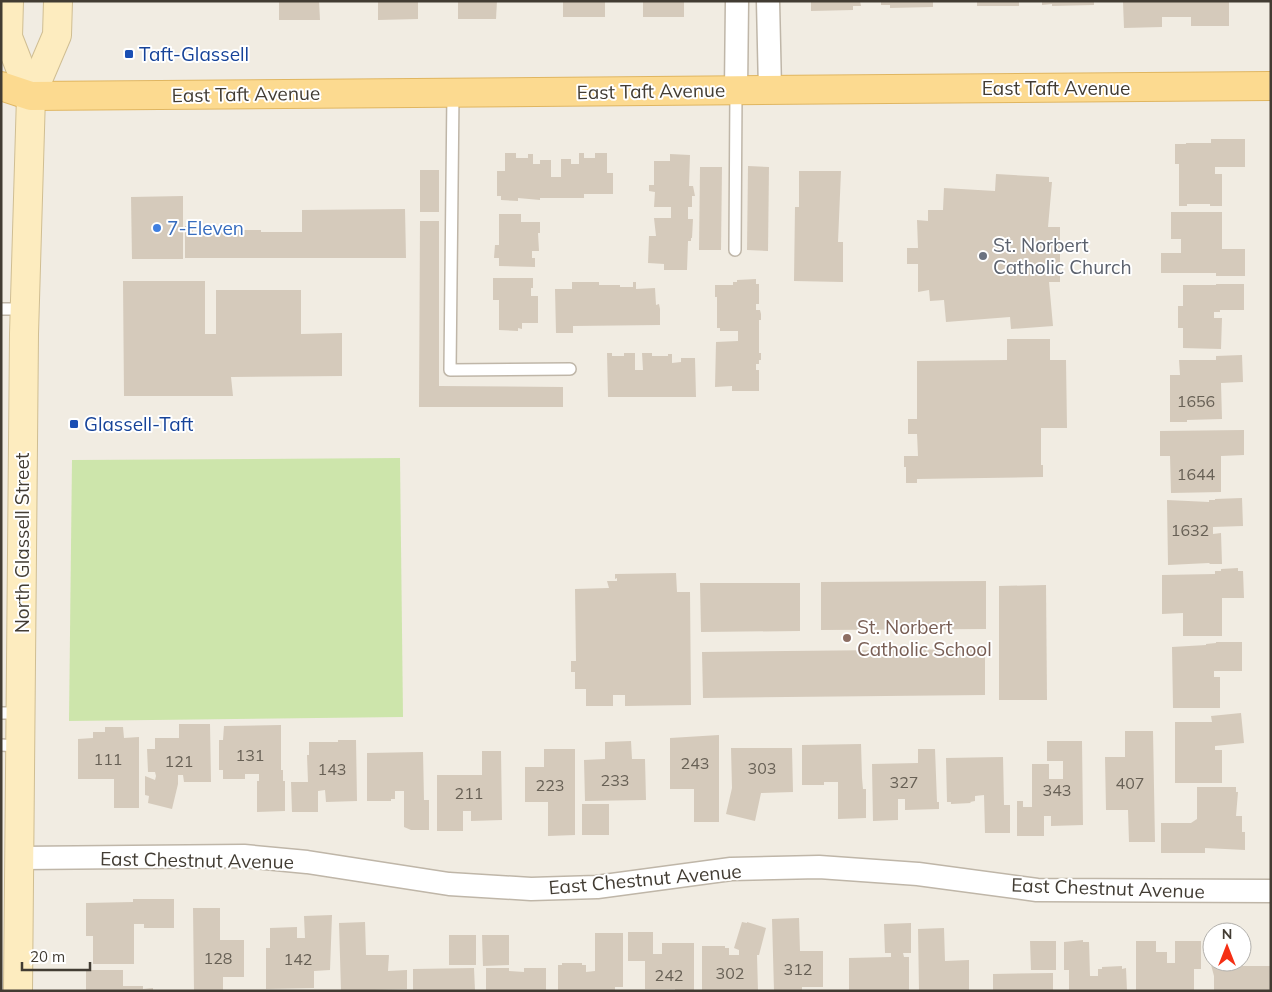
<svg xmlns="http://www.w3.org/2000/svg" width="1272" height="992" viewBox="0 0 1272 992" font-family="Mulish,sans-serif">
<rect width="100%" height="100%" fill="#f1ece2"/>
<polygon fill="#cde5ab" points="400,458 403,717 69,721 72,460"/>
<g fill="#d5cabb">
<polygon points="279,1 319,1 320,20 279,20"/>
<polygon points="378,1 418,1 418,19 378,20"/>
<polygon points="458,1 497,1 496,19 458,19"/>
<rect x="563" y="1" width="42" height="16"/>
<rect x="643" y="1" width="41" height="16"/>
<polygon points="811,1 860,1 861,6 853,6 853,10 811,11"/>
<polygon points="881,1 933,1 933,7 890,8 890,5 881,5"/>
<rect x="977" y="1" width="42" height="5"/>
<polygon points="1042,1 1094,1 1094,5 1052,6 1052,4 1042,5"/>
<polygon points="1229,1 1229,26 1191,26 1191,17 1162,17 1162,27 1124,28 1123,2"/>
<polygon points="1211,139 1245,139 1245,167 1215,167 1215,174 1222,174 1222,206 1210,206 1210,204 1187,204 1187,206 1179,206 1179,164 1175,164 1175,144 1186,144 1186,143 1211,143"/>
<polygon points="505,153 516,153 516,158 528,158 528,154 533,154 533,164 540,164 540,160 551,160 551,177 561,177 561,159 571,159 571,164 579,164 579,153 584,153 584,158 595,158 595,153 607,153 607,173 613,173 613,194 584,194 584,198 540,198 540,200 518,198 518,201 501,200 501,196 497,196 497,171 505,171"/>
<polygon points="670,154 690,155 689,186 693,186 695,196 692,196 692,207 688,207 688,219 693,219 692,238 691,238 691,241 688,241 687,270 664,270 664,264 648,263 649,236 656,236 654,218 671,218 671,207 654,207 655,192 649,191 649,185 654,185 654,161 670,161"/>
<polygon points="748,166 769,167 768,251 747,250"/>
<polygon points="700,167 722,167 721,250 699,250"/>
<rect x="420" y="170" width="19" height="42"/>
<polygon points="799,171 841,171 838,242 843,242 843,282 794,281 795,207 799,207"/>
<polygon points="996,174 1049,177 1049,182 1052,182 1048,227 1060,227 1060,282 1049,282 1053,326 1011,329 1010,317 946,322 944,300 930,301 929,290 918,292 918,264 907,264 907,248 918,248 917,220 928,221 928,210 943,210 944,188 995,191"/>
<polygon points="183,196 183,259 132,259 131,197"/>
<polygon points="405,209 406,258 185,258 185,226 193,226 193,232 226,232 226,230 261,230 261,232 302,232 302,210"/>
<polygon points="1171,212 1222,212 1222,249 1245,249 1245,276 1216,276 1216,273 1161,273 1161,253 1181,253 1181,239 1171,239"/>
<polygon points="499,214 521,214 521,222 540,222 540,233 538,233 539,251 532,251 532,258 535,258 535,267 499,266 499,258 494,258 495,245 499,245"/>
<polygon points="420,221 439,221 439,386 563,387 563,407 419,407"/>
<polygon points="493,278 533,278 533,288 531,288 531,296 538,296 538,323 522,323 522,329 518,328 518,331 499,330 499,300 493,300"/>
<polygon points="756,279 756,284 759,284 759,304 756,304 756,310 760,310 761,314 761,320 759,320 759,353 761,353 761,360 759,360 759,364 756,364 756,370 759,370 759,391 732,391 732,386 715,387 716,342 738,341 738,331 720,331 720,328 717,328 717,297 715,297 715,285 733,285 733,282 737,282 737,280"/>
<polygon points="123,281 205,281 205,334 216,334 216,290 301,290 301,334 342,333 342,376 231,377 233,396 124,396"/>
<polygon points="572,282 599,282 599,285 620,285 620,287 633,287 633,282 636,282 636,289 655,288 656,305 659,304 660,309 660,325 573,326 573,333 556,333 555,289 572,289"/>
<polygon points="1216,284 1244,284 1244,310 1220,310 1220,312 1214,312 1214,318 1222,318 1221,349 1183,348 1183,328 1178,328 1178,306 1183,306 1183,285 1216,285"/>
<polygon points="1007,339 1050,339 1050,360 1066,360 1067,428 1041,428 1041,465 1043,465 1043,477 917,479 917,483 906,483 906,467 904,467 904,456 918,456 917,434 908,434 908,419 917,419 917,361 1007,360"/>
<polygon points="607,353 612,353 612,356 624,356 624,353 635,353 635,370 643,370 642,353 652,353 652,356 668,356 668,354 672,354 672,363 681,362 681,358 695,358 696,397 608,397"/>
<polygon points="1242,355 1243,382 1221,383 1222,419 1187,420 1187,422 1170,422 1170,375 1180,375 1179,360 1216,360 1216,356"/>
<polygon points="1244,430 1244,455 1221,456 1221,492 1171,493 1170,456 1160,456 1160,431"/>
<polygon points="1242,498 1243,526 1213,527 1213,534 1221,533 1222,564 1210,564 1209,563 1168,565 1167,500 1209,502 1209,500 1215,500 1215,499"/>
<polygon points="1238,568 1238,571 1243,571 1244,598 1222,598 1222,636 1183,636 1183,613 1162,614 1162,575 1215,574 1215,571 1221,571 1221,569"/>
<polygon points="676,573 677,592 690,592 691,705 625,706 625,695 613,695 613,706 586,706 586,689 575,689 575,672 571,672 571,661 576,661 575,589 609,588 607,581 617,581 617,578 615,579 615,574"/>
<polygon points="986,581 986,629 821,630 821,582"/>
<polygon points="700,583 800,583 800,631 701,632"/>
<polygon points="1046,585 1047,700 999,700 999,586"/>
<polygon points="1216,642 1242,642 1242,671 1214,671 1214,677 1220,677 1220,708 1173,708 1172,647 1206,645 1206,644 1216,643"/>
<polygon points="985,649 985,695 703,698 702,652"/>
<polygon points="1241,713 1244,743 1215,746 1215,750 1222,750 1222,783 1175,783 1175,722 1212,722 1211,716"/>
<polygon points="179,724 210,724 211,782 184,782 183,775 178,775 178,784 172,809 148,803 149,796 145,795 145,776 155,780 156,776 155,772 148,772 147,749 155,749 155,738 179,738"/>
<polygon points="281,725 281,770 283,770 283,781 285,781 285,811 257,812 257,781 259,781 259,774 245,774 245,779 223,779 223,770 219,770 219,740 223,740 224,726"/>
<polygon points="105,727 123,727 124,738 139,737 139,808 114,808 114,779 78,779 78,739 93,738 93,732 105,732"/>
<polygon points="1125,731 1153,731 1155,842 1129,842 1128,810 1106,810 1105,757 1125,757"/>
<polygon points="719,735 719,822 694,822 694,789 670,789 670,738"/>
<polygon points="338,740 356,740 357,801 326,802 325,790 318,791 318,812 292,812 291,782 308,782 307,755 309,755 309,742 338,742"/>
<polygon points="631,741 632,759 645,759 646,800 585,801 584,760 605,759 605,742"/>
<polygon points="1047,741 1082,741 1083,825 1051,826 1051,816 1044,816 1044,836 1017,836 1017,801 1023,801 1023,807 1032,807 1032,764 1049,764 1049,779 1063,779 1063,761 1047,761"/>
<polygon points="861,744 862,778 863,789 866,789 866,818 838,819 838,782 824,782 824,785 802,785 802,745"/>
<polygon points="731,748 792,748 793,792 761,793 755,821 726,814 732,788"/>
<polygon points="544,749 575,749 575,835 548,836 548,802 525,802 525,767 544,767"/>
<polygon points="918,749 935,749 937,802 939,802 939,809 905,810 905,799 898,799 898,820 873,821 872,764 918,763"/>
<polygon points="482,751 501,751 502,820 471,821 471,811 463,811 463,831 437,831 437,775 482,775"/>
<polygon points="423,752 424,800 429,800 429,830 411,830 404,827 404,791 395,791 395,799 391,799 391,801 367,801 367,753"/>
<polygon points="1003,757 1004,805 1010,805 1010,833 985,833 984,795 975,796 975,801 970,802 971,803 951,804 951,802 947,802 946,758"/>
<polygon points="1197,787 1236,787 1236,792 1238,792 1236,816 1242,816 1242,832 1245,832 1245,850 1205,848 1205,853 1161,853 1161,823 1191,823 1197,819"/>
<rect x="582" y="804" width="27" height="31"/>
<polygon points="133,899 174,899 174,928 144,928 144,924 134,924 134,964 93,964 93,936 86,936 86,903 133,902"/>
<polygon points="193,908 220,908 220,940 244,940 244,977 223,977 223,991 194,991"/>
<polygon points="332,915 330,970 314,971 314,988 266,989 266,948 270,948 270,928 297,927 297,938 305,938 304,916"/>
<polygon points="799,918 800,951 823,951 823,987 802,987 802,991 774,991 772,919"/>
<polygon points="365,922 366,955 389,955 388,971 407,970 407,989 341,991 339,923"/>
<polygon points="742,922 747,923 747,922 766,928 759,955 757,955 758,991 702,991 702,946 725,946 725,948 729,948 729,955 739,955 739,950 734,948"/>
<polygon points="911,923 911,953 903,953 904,957 909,957 909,991 849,991 849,958 891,957 891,953 885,953 884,924"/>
<polygon points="944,928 945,961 969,960 969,991 919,991 918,929"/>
<polygon points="628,932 653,932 653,954 662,954 662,943 694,943 694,991 675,991 675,989 645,989 645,961 628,961"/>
<polygon points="595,933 623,933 623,987 615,987 615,991 558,991 558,965 562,965 562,963 582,963 582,965 586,965 586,972 595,971"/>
<rect x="449" y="935" width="27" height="30"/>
<polygon points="482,935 509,935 509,965 483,966"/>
<polygon points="1083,940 1083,942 1089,942 1090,976 1098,976 1098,969 1102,969 1102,967 1122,966 1122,969 1126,968 1127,991 1069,991 1069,970 1064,970 1064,942"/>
<polygon points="1030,941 1056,941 1056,970 1031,970"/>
<polygon points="1136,941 1156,941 1156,952 1167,952 1167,963 1175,963 1175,941 1201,941 1201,969 1194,969 1194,991 1136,991"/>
<polygon points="1212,945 1212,962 1242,962 1243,966 1271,966 1271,991 1214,991 1214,976 1206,946"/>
<polygon points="474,968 475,991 413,991 413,969"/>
<polygon points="486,968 509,968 509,971 524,972 524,968 546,968 546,991 486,991"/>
<polygon points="86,970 123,970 123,986 143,986 143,989 153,988 153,991 86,991"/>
<polygon points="1053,973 1053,991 993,991 993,974"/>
</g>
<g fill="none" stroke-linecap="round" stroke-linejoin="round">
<g stroke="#bfb6a8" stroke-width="14">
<g id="service">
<polyline points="453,93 450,370 570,369"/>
<polyline points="735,250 736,90"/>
<polyline points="1,309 25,309"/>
<polyline points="1,713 21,713"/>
<polyline points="1,745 20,746"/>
</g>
</g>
<g stroke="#bfb6a8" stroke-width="25">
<g id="minor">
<polyline points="768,1 770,90"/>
<polyline points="736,90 737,1"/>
<polyline points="20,858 244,856 307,862 449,884 531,889 597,887 731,869 819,867 918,874 1037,890 1271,891"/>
</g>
</g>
<g stroke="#d0be92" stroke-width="30">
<g id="secondary">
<polyline points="9,1 8,37 31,96"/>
<polyline points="18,991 24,334 31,96 57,35 58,1"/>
</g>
</g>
<g stroke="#e0b661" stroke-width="30">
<polyline id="primary" points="1,86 31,96 1271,86"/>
</g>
<use href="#service" stroke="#fff" stroke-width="11"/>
<use href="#minor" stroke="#fff" stroke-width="22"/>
<use href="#secondary" stroke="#fdecbf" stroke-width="28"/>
<use href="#primary" stroke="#fcda90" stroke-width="28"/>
</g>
<g fill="#1a4fb4" stroke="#fff" stroke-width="2">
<rect x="124" y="49" width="10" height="10" rx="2.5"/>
<rect x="69" y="419" width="10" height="10" rx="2.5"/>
</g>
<circle fill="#3f7fe0" stroke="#fff" stroke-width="2" cx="157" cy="228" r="5"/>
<circle fill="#6b7280" stroke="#fff" stroke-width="2" cx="983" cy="256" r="5"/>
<circle fill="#8d6e63" stroke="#fff" stroke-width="2" cx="847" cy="638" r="5"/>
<g text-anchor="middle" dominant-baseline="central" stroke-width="4" stroke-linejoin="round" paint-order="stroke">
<g font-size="16" fill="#676055">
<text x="1196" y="401">1656</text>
<text x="1196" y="474">1644</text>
<text x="1190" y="530">1632</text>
<text x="250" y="755">131</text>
<text x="108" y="759">111</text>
<text x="179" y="761">121</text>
<text x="695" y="763">243</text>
<text x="762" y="768">303</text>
<text x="332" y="769">143</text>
<text x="615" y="780">233</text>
<text x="904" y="782">327</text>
<text x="1130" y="783">407</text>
<text x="550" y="785">223</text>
<text x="1057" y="790">343</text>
<text x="469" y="793">211</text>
<text x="218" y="958">128</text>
<text x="298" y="959">142</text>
<text x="798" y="969">312</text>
<text x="730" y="973">302</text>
<text x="669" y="975">242</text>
</g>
<g font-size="19" fill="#164399" stroke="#fff" text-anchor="start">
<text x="139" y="54">Taft-Glassell</text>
<text x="84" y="424">Glassell-Taft</text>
</g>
<g font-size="19" fill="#423c33" stroke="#fff">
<text x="1056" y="88">East Taft Avenue</text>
<text transform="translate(651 91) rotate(-1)">East Taft Avenue</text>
<text transform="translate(246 94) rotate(-1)">East Taft Avenue</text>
<text transform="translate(22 543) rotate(-90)">North Glassell Street</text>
<text transform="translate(197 860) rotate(1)">East Chestnut Avenue</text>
<text transform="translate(645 879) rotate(-5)">East Chestnut Avenue</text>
<text transform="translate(1108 888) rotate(2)">East Chestnut Avenue</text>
</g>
<g font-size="19" fill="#366cbe" stroke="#fff" text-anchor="start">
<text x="167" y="228">7-Eleven</text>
</g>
<g font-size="19" fill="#5b616d" stroke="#fff" text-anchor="start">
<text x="993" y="245">St. Norbert<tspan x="993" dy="22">Catholic Church</tspan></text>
</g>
<g font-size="19" fill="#785e54" stroke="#fff" text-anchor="start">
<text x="857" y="627">St. Norbert<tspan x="857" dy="22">Catholic School</tspan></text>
</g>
</g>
<rect width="1272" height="992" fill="none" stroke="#423c33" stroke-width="5"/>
<g transform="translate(1227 947)"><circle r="24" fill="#ffffff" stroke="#b3b1ad"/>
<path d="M0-4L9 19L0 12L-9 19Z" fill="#f52f14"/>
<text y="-8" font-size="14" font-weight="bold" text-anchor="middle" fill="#423c33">N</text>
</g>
<path d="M22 962v8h68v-8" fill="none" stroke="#423c33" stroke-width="2.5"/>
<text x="30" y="962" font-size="15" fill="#423c33" stroke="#ffffff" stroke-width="4" paint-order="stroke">20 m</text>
</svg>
